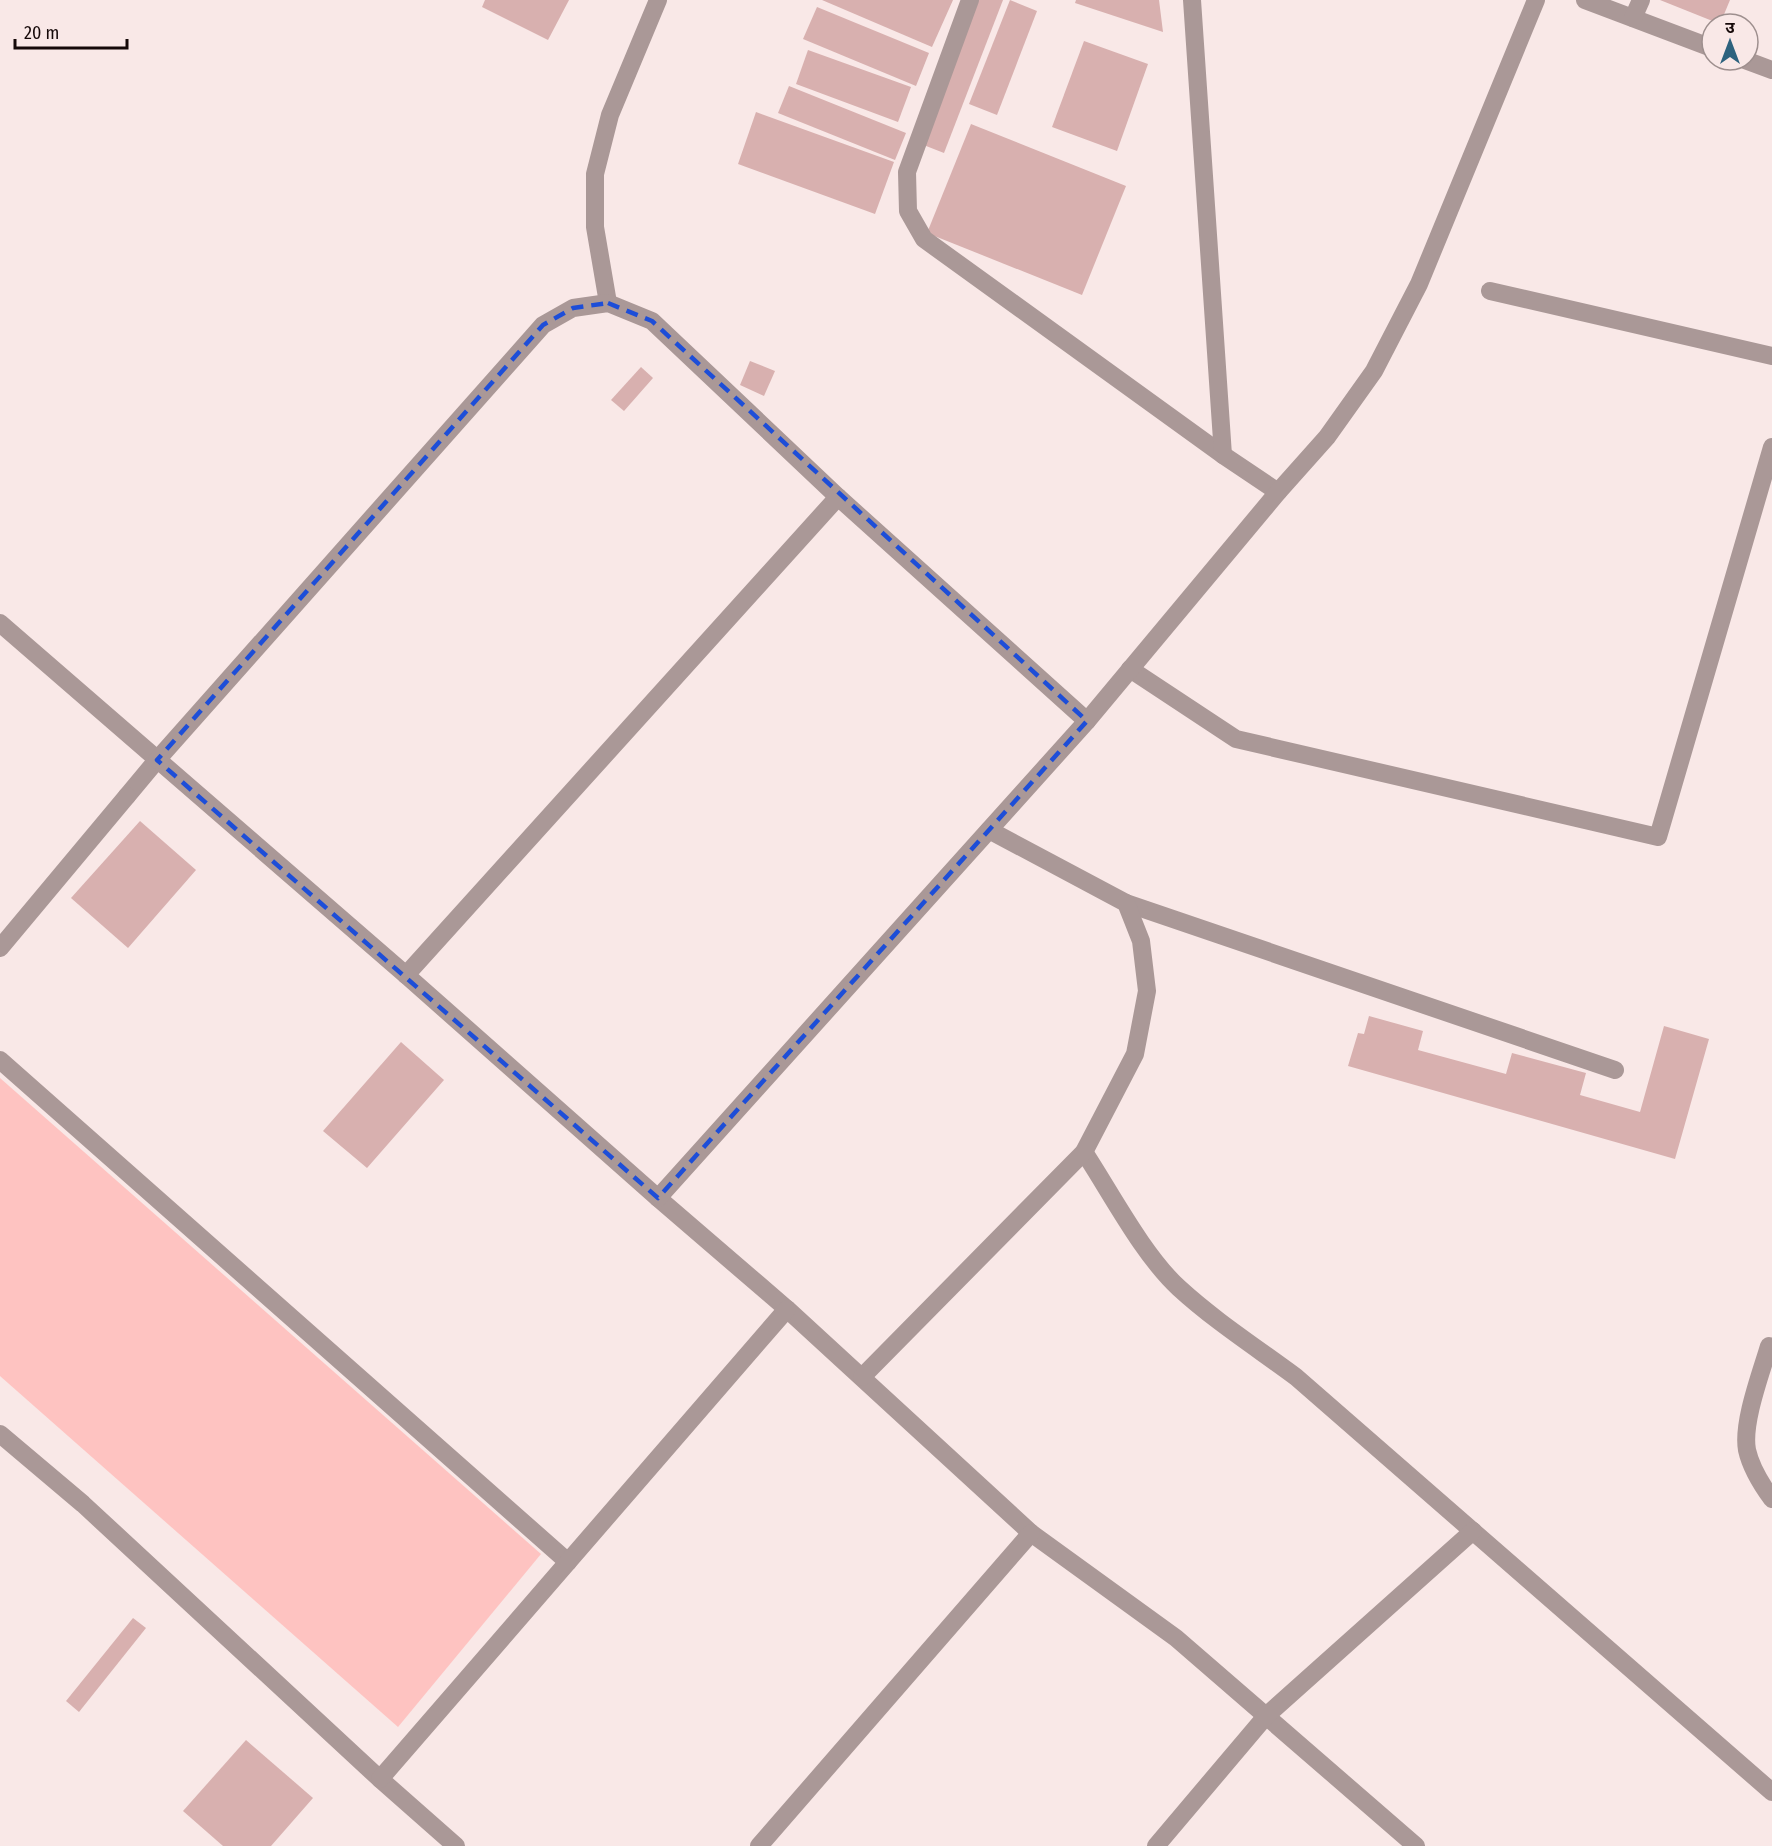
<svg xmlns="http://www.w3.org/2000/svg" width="1772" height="1846" viewBox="0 0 1772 1846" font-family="'Fira Sans Condensed','Noto Sans Devanagari',sans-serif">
<rect width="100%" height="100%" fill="#f9e8e7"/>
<polygon fill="#fec3c1" points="0,1078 541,1554 398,1727 0,1376"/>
<g fill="#d8b0af">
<polygon points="485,0 569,0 548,40 482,7"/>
<polygon points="822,0 953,0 932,47"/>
<polygon points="976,0 1003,0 944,153 921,144"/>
<polygon points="1010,0 1037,11 997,115 969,104"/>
<polygon points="1076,0 1159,0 1163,32 1075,3"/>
<polygon points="1660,0 1730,0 1720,24"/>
<polygon points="817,7 929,53 916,86 803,39"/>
<polygon points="1084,41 1148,64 1117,151 1052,127"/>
<polygon points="808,50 911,87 898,122 796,84"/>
<polygon points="789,86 906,133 895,160 778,113"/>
<polygon points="756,112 894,162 875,214 738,164"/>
<polygon points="971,124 1126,186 1082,295 927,233"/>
<polygon points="750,361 775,371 764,396 740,385"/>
<polygon points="641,367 653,378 624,411 611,400"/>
<polygon points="140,821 196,870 128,948 71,898"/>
<polygon points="1369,1016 1423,1031 1418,1050 1506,1074 1512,1053 1586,1073 1580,1095 1640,1112 1664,1026 1709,1039 1675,1159 1348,1066 1358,1033 1364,1034"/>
<polygon points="401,1042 444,1080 367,1168 323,1131"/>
<polygon points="133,1618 146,1628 79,1712 66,1701"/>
<polygon points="246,1740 313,1798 271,1846 223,1846 183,1811"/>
</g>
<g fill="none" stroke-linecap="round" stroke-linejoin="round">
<polyline stroke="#aa9897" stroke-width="18" points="127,796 157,760"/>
<g stroke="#aa9897" stroke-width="18">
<polyline points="970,0 907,172 908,211 924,239 1223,455 1278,492"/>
<polyline points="1192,0 1223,455"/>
<polyline points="1585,0 1712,48"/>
<polyline points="1633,18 1641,0"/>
<polyline points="1745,60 1772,70"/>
<polyline points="1490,291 1772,356"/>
<polyline points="608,303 595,227 595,174 610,115 658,0"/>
<polyline points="0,623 406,975 658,1198 787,1309 1031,1533 1176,1638 1416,1846"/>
<polyline points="1130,669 1236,739 1658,837 1772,447"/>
<polyline points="157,760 543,325 573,308 608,303 652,321 838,497 1087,721"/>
<polyline points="1126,903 1615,1070"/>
<polyline points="0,948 127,796"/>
<polyline points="406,975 838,497"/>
<polyline points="0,1060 568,1562"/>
<path d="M1084 1152C1111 1193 1143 1255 1179 1288 1215 1321 1257 1348 1296 1377L1772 1792"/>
<polyline points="658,1198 1087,721 1278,492 1327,437 1374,371 1419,284 1536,0"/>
<path d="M1772 1347 1769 1346C1761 1373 1742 1423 1747 1450 1751 1468 1761 1484 1772 1499"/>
<polyline points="862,1377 1084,1152 1135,1054 1147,991 1141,941 1126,903 989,830"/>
<polyline points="0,1434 83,1504 380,1779 456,1846"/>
<polyline points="380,1779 787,1309"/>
<polyline points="759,1846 1031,1533"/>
<polyline points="1156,1846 1266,1716 1473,1531"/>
</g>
</g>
<path fill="none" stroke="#1d4ed8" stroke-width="4.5" stroke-dasharray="12 8" stroke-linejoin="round" d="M608 303 652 321 1087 721 658 1198 157 760 543 325 573 308Z"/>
<g transform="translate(1730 42)"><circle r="28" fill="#f9e8e7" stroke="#9e8f8e" stroke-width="1.5"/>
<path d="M0-4.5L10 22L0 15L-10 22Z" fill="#2d627e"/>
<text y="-9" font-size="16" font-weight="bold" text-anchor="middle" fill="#160909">उ</text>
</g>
<path d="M15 39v9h112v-9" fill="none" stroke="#160909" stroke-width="3"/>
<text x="24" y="39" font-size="18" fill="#160909" stroke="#f9e8e7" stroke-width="4.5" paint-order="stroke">20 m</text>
</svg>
